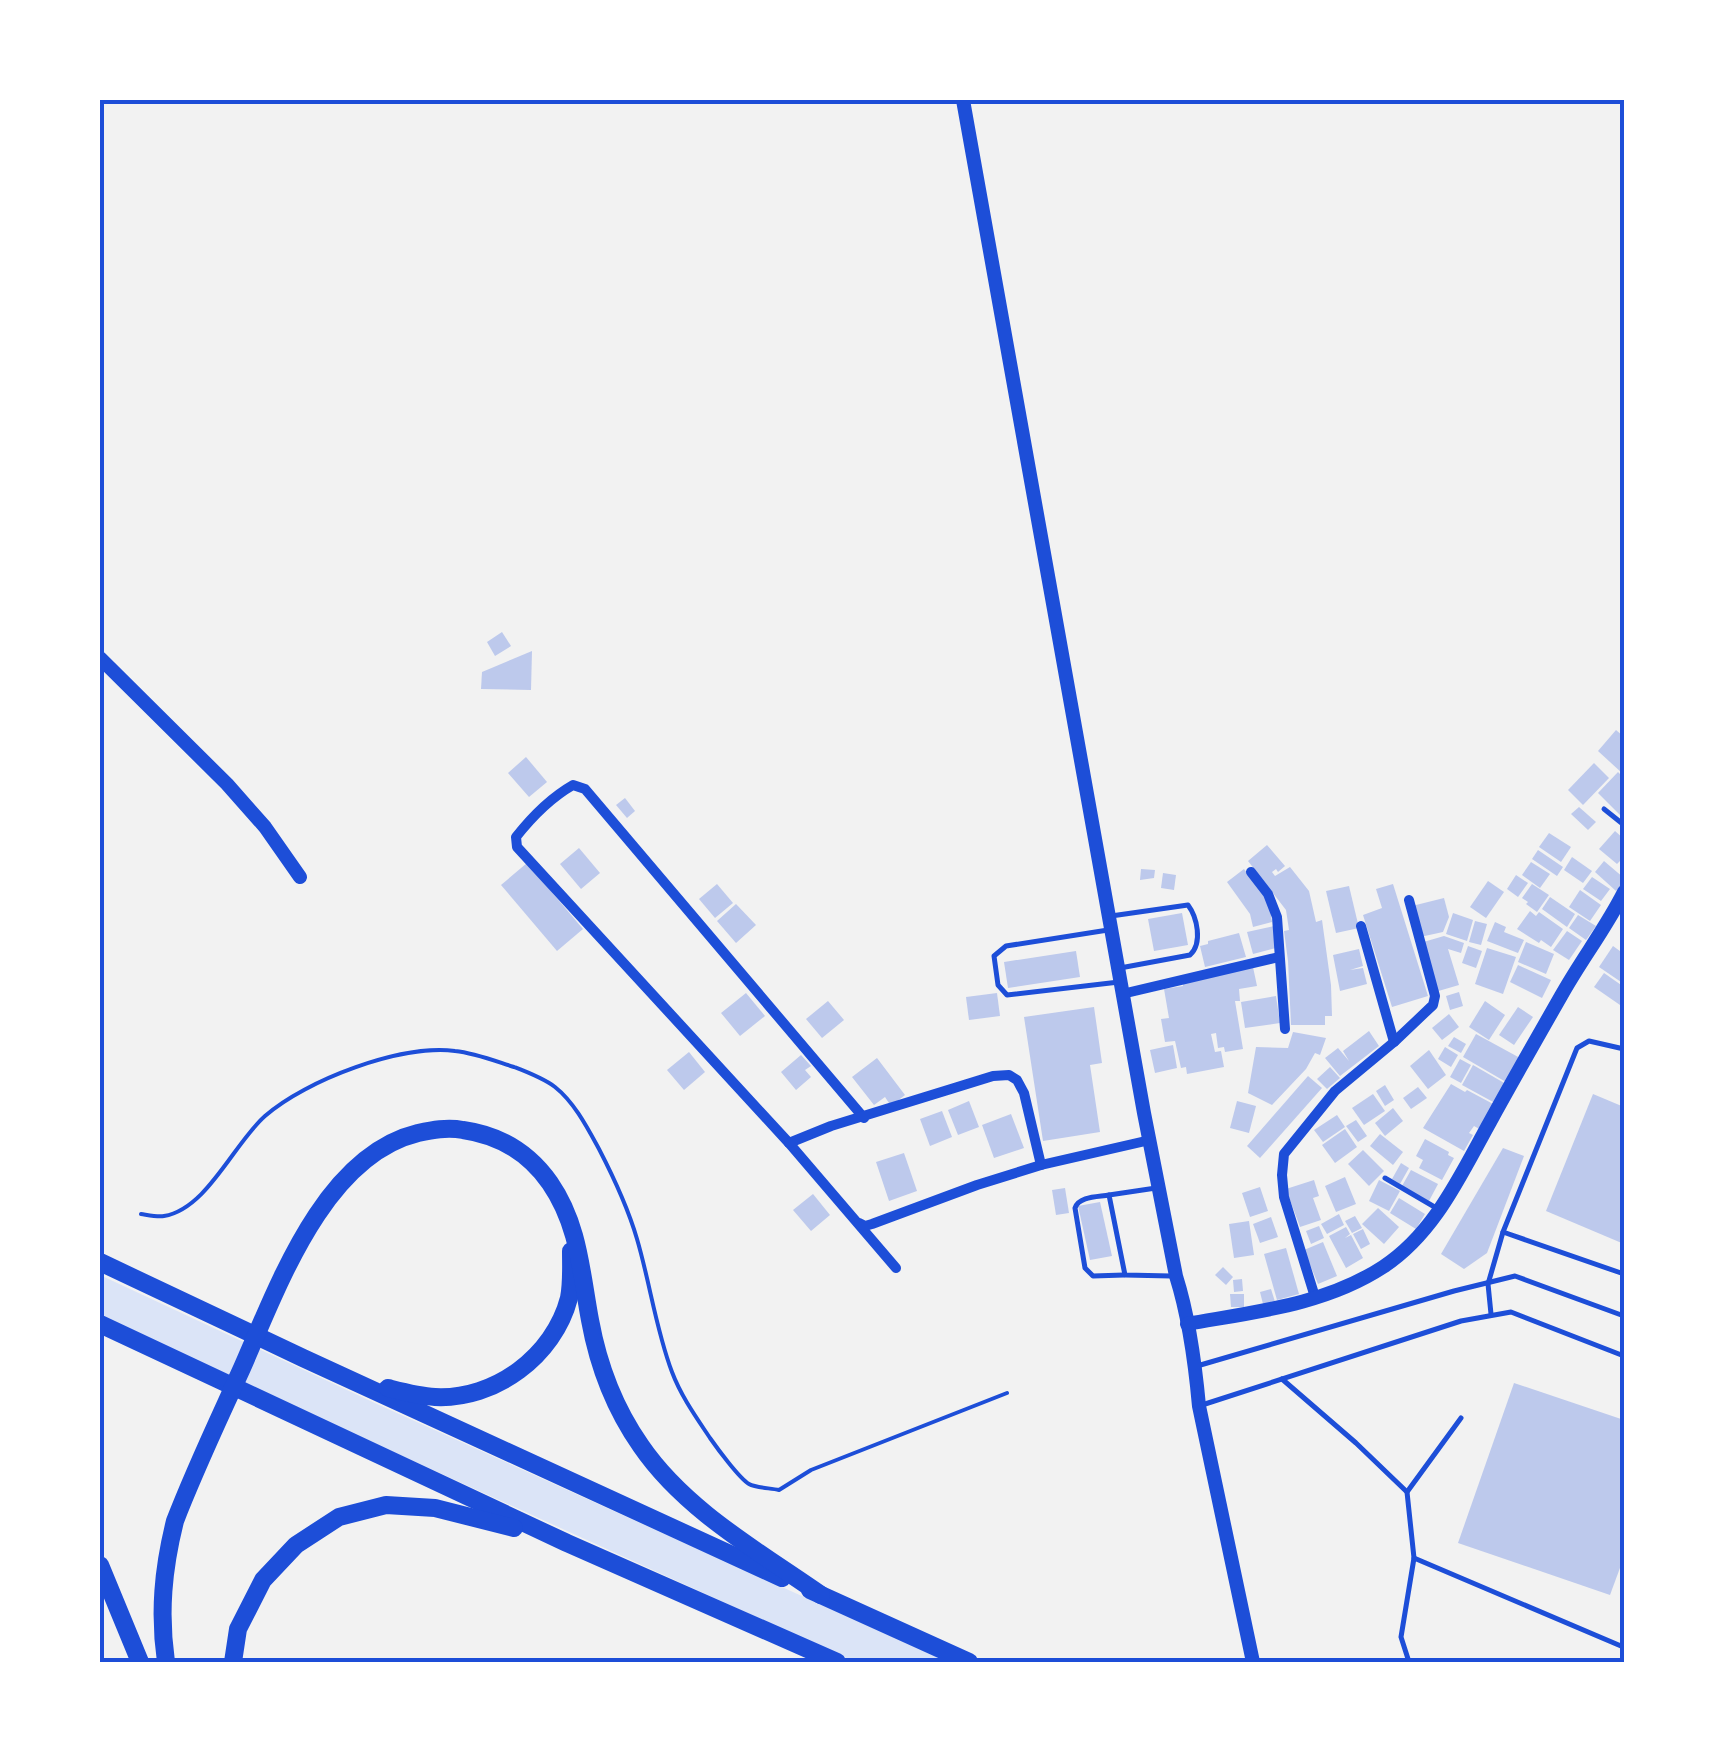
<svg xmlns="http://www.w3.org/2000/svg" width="1724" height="1762" viewBox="0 0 1724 1762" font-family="Karla,sans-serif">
<rect width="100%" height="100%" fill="#f2f2f2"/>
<polygon fill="#dbe4f7" points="100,1275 377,1404 948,1662 855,1662 365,1439 100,1315"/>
<g fill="#bdc9ec">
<polygon points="502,632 511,646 495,656 487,642"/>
<polygon points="532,651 531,690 481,689 482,672"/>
<polygon points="1616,730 1624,737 1624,770 1622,773 1598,751"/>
<polygon points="526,757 547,782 529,797 508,773"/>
<polygon points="1594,763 1609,778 1583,805 1568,790"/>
<polygon points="1618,772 1624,778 1624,819 1598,793"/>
<polygon points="625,798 635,811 627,818 616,805"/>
<polygon points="1579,807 1596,822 1588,830 1571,814"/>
<polygon points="1615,831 1624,839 1624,857 1617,864 1599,849"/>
<polygon points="1549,833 1571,847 1561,862 1539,847"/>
<polygon points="1267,845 1285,866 1278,872 1276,869 1272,872 1275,876 1290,867 1309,891 1316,922 1322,920 1331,985 1332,1016 1325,1016 1325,1025 1291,1025 1288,961 1284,931 1289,930 1286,910 1248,861"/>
<polygon points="579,848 600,873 581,889 560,864"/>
<polygon points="1538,850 1563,867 1557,876 1532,859"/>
<polygon points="1572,857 1592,871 1583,883 1564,870"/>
<polygon points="1604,861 1624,878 1624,882 1616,891 1595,872"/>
<polygon points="1531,862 1550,874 1540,888 1522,875"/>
<polygon points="527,863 583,929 557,951 501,885"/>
<polygon points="1141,869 1155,870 1154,878 1140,880"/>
<polygon points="1244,869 1269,903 1272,922 1253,927 1250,914 1227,882"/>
<polygon points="1163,873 1176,875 1174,890 1161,888"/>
<polygon points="1516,875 1528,883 1518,897 1507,889"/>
<polygon points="1592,877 1610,889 1601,901 1583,889"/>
<polygon points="1488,881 1504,892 1486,918 1470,907"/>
<polygon points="717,884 733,903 715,918 699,899"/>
<polygon points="1393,884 1428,996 1392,1007 1363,915 1382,908 1376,889"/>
<polygon points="1532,884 1549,895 1537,912 1526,904 1528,902 1522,898"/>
<polygon points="1349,886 1359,928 1336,933 1326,891"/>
<polygon points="1580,890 1601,905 1590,921 1569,907"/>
<polygon points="1550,897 1575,914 1567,927 1542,909"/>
<polygon points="1444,898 1449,917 1443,932 1420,937 1412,906"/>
<polygon points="736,904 756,925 736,943 717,921"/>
<polygon points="1530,911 1536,916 1539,912 1563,929 1551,947 1541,940 1539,943 1517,929"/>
<polygon points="1182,913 1188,945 1154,951 1148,919"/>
<polygon points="1453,913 1473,920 1467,941 1446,934"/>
<polygon points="1578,915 1596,926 1586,940 1569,928"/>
<polygon points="1475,921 1487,924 1481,945 1469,942"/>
<polygon points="1495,922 1506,927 1504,932 1524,940 1518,953 1487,941"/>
<polygon points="1274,926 1276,948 1253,954 1247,932"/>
<polygon points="1567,931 1582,941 1569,960 1553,950"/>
<polygon points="1239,933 1246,957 1205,967 1200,946 1208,944 1208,941"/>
<polygon points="1444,936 1464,943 1461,953 1448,949 1459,985 1435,992 1420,943"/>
<polygon points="1526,942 1554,954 1546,974 1518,962"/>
<polygon points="1468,946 1482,951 1476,968 1462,963"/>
<polygon points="1613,946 1624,954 1624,984 1599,967"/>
<polygon points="1487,948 1516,957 1503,994 1475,984"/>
<polygon points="1359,949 1363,966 1350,970 1363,968 1367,984 1340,991 1333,955"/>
<polygon points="1076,951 1080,977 1008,988 1004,962"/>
<polygon points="1518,965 1551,980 1542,998 1510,982"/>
<polygon points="1253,967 1257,986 1239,989 1240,1001 1235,1001 1243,1049 1225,1052 1224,1047 1218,1048 1216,1033 1211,1034 1215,1052 1221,1051 1224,1067 1187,1074 1186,1067 1181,1068 1175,1041 1165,1042 1161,1019 1169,1018 1164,989 1183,986 1183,982"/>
<polygon points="1604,973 1624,987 1624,999 1620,1005 1594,987"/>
<polygon points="1459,992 1463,1006 1450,1010 1446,996"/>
<polygon points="746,993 765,1016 740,1036 721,1013"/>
<polygon points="997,993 1000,1016 969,1020 966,997"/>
<polygon points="1276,996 1280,1023 1245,1028 1241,1002"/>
<polygon points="828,1001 844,1020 822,1038 806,1019"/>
<polygon points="1485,1001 1505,1015 1489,1040 1469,1027"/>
<polygon points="1094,1007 1102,1063 1090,1065 1100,1132 1043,1141 1024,1017"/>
<polygon points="1518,1007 1533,1017 1514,1045 1499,1035"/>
<polygon points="1449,1014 1459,1027 1442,1040 1432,1028"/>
<polygon points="1369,1031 1379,1046 1340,1076 1325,1058 1338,1048 1349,1061 1343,1051"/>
<polygon points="1293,1032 1326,1038 1320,1055 1315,1053 1306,1069 1272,1105 1248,1093 1256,1047 1288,1048"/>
<polygon points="1476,1034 1520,1058 1506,1082 1463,1057"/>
<polygon points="1454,1037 1466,1044 1461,1053 1448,1046"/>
<polygon points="1173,1045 1177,1068 1155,1073 1150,1050"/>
<polygon points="1445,1047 1458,1055 1451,1067 1438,1059"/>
<polygon points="1429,1050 1446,1075 1428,1089 1410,1066"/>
<polygon points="689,1052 705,1072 684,1090 667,1070"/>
<polygon points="801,1055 811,1066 805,1070 811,1077 796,1090 781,1072"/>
<polygon points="877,1058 905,1095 891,1106 885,1097 874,1105 852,1077"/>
<polygon points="1460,1059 1471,1065 1461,1083 1450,1077"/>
<polygon points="1473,1065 1506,1084 1495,1103 1462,1085"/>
<polygon points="1330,1067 1340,1078 1327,1089 1317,1079"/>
<polygon points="1308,1076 1322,1088 1260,1158 1247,1146"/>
<polygon points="1451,1084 1465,1092 1467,1090 1495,1105 1481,1130 1474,1126 1469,1133 1473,1135 1464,1151 1423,1128"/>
<polygon points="1385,1085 1394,1100 1385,1106 1376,1091"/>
<polygon points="1418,1087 1427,1098 1411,1109 1403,1098"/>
<polygon points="1373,1094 1385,1111 1364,1125 1352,1108"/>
<polygon points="1593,1094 1624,1107 1624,1244 1546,1211"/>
<polygon points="969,1101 979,1127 958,1135 948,1110"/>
<polygon points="1237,1101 1256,1106 1249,1133 1230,1128"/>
<polygon points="1393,1108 1403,1121 1385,1136 1375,1123"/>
<polygon points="942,1111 952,1137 930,1146 920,1119"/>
<polygon points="1011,1114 1024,1148 994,1158 982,1125"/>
<polygon points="1337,1115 1345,1127 1323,1142 1314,1130"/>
<polygon points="1356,1120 1367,1136 1358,1142 1346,1126"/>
<polygon points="1345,1129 1357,1147 1335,1163 1322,1145"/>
<polygon points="1380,1134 1403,1152 1393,1165 1370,1146"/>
<polygon points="1425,1139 1449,1152 1448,1155 1454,1158 1442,1180 1419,1168 1423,1160 1416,1156"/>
<polygon points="1503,1148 1524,1156 1487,1253 1464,1269 1441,1254"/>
<polygon points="1363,1150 1384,1171 1369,1186 1348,1164"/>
<polygon points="904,1153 917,1191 889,1201 876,1162"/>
<polygon points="1401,1163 1409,1168 1400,1184 1392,1179"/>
<polygon points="1411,1170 1438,1184 1429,1201 1402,1186"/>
<polygon points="1345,1177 1356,1204 1336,1212 1325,1186"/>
<polygon points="1314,1180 1319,1196 1313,1198 1321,1220 1300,1227 1286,1189"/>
<polygon points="1379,1180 1400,1191 1389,1211 1369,1201"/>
<polygon points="1260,1187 1268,1211 1250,1217 1242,1193"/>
<polygon points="1065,1188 1069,1213 1056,1215 1052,1190"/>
<polygon points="813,1194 830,1215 811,1231 793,1210"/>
<polygon points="1399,1198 1425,1214 1416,1229 1390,1213"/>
<polygon points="1100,1202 1112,1256 1090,1260 1078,1206"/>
<polygon points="1378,1208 1399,1227 1384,1244 1362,1224"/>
<polygon points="1339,1214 1344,1225 1327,1234 1321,1224"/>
<polygon points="1355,1216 1362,1228 1352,1233 1345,1221"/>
<polygon points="1271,1217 1278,1237 1260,1243 1253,1224"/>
<polygon points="1249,1221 1254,1255 1234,1258 1229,1224"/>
<polygon points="1319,1226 1324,1238 1311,1244 1306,1231"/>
<polygon points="1346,1227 1350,1234 1345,1238 1351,1235 1363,1258 1346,1268 1329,1236"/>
<polygon points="1363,1229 1370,1244 1361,1249 1353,1234"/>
<polygon points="1323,1242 1337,1276 1318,1284 1304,1250"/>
<polygon points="1286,1248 1299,1294 1277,1300 1264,1254"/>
<polygon points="1223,1267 1233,1277 1226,1285 1215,1275"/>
<polygon points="1242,1279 1243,1291 1234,1292 1233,1280"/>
<polygon points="1271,1289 1276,1305 1264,1308 1260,1292"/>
<polygon points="1230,1294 1244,1294 1244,1307 1231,1307"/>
<polygon points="1514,1383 1624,1420 1624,1557 1610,1595 1458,1543"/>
</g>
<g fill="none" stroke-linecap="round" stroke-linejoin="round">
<path stroke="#1d4ed8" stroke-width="4" d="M141 1214C148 1215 157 1217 164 1216 207 1209 234 1143 265 1116 306 1080 401 1044 455 1051 475 1053 495 1061 514 1067 527 1072 543 1078 555 1087 574 1102 587 1127 599 1149 614 1178 628 1208 637 1239 650 1283 656 1330 672 1372 681 1396 696 1417 710 1438 717 1448 739 1478 749 1484 756 1488 770 1488 779 1490L811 1470 1007 1393"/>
<g stroke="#1d4ed8" stroke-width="5">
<polyline points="1604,809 1624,825"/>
<path d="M1111 916 1188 905C1197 917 1203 943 1190 955L1120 968"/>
<polyline points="1108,930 1006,946 994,956 998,985 1007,995 1119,982"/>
<polyline points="1385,1178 1438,1209"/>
<polyline points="1156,1188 1109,1195 1125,1275 1171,1276"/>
<path d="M1109 1195C1098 1197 1079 1196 1075 1208L1085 1268 1093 1276 1124 1275"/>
<polyline points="1503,1232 1624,1274"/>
<polyline points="1491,1314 1488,1284 1503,1232 1577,1048 1589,1041 1624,1049"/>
<polyline points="1197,1366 1454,1291 1515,1276 1624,1316"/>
<polyline points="1282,1379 1356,1443 1407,1492 1414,1558 1401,1637 1409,1662"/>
<polyline points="1202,1405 1461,1321 1511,1312 1624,1356"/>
<polyline points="1407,1492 1461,1418"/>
<polyline points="1414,1558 1621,1646"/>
</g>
<g stroke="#1d4ed8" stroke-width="10">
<polyline points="1251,872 1268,894 1277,917 1285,1029"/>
<polyline points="1361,926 1394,1042"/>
<polyline points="1122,994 1279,957"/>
<path d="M864 1118 585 789 573 785C552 797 531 818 516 837L517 847 789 1143 896 1268"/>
<polyline points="789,1143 831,1126 951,1089 993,1076 1009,1075 1017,1080 1024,1093 1041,1165"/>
<polyline points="859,1223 865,1226 872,1224 977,1185 1041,1165 1150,1140"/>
<polyline points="1315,1297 1284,1197 1282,1175 1284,1154 1335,1091 1394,1042 1433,1005 1435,996 1409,900"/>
</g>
<g stroke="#1d4ed8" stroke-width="14">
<path d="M963 100 1144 1113 1176 1276C1189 1317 1195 1362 1199 1406L1253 1662"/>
<polyline points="100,658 227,784 265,827 300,877"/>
<path d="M1187 1324C1254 1312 1325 1305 1383 1267 1435 1233 1461 1174 1490 1122 1513 1080 1537 1038 1561 996 1581 960 1606 928 1624 892"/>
</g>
<g stroke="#1d4ed8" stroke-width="18">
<polyline points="100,1262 303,1358 782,1578"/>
<polyline points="100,1324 567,1543 837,1662"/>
<path d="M388 1388C404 1392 419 1396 435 1397 495 1400 554 1356 569 1298 572 1283 571 1266 571 1251"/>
<polyline points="100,1565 140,1662"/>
<polyline points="810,1590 969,1662"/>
<path d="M166 1662C159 1613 163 1569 175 1521 195 1469 219 1419 242 1368 277 1289 323 1156 418 1133 432 1130 447 1127 463 1130 499 1135 529 1153 550 1183 579 1225 581 1272 590 1320 598 1364 615 1409 641 1446 685 1510 758 1551 821 1595"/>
<polyline points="233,1662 238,1629 263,1580 296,1545 339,1517 386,1505 435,1508 514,1528"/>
</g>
</g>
<rect width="1724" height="1762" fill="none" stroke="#ffffff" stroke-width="205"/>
<rect x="102" y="102" width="1520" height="1558" fill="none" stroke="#1d4ed8" stroke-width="4"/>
</svg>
